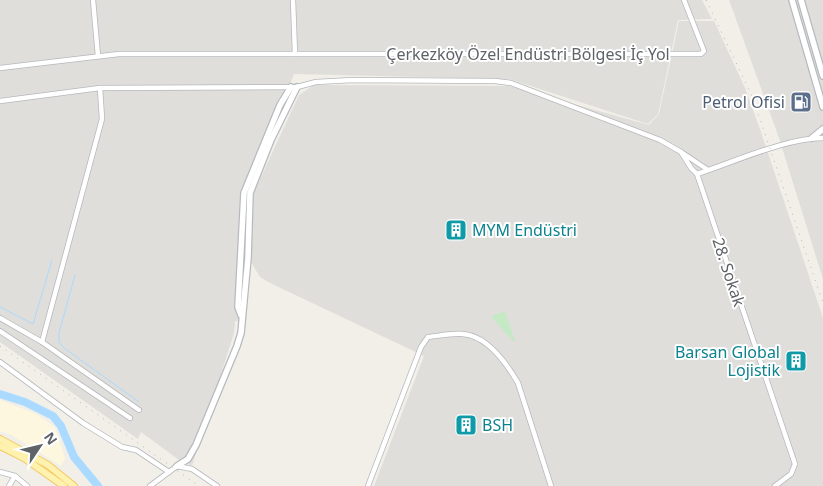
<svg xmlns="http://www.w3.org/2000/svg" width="823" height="486" viewBox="0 0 823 486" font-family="'Noto Sans',sans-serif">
<rect width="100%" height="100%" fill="#f1efe8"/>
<polygon fill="#fef7e0" points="0,400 36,414 55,427 65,458 61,466 13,436 0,431"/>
<g fill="#e0deda">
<polygon points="0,0 702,0 712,19 678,20 658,114 648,124 509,79 294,74 264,150 254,192 299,95 314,85 509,86 649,125 659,114 679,21 714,21 745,88 761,132 823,318 823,486 374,486 424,356 268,282 260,277 251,262 254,193 246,322 235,321 234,333 192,466 179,460 141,432 138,439 0,342"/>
<polygon points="729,0 823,0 823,279 779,138"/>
</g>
<polygon fill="#c5e8c5" points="505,311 515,341 514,342 492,318 492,316"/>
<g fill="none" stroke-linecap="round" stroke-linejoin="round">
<g stroke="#aadaff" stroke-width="1">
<polyline points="75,275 59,333 59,342 64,348 139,402"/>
<polyline points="0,307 33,324 52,260"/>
</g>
<polyline stroke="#aadaff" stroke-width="8" points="0,394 25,402 53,416 61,426 74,457 98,486"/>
<g stroke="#b5b8bc" stroke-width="6">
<g id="street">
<polyline points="93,0 98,56"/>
<polyline points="293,0 295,54"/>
<polyline points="0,68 119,54 701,54 704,51 684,0"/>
<polyline points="0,101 100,88 297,87 316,82 353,80 495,81 511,83 660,140 681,152"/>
<polyline points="697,174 691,168 681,152 708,170"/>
<polyline points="0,318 42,342 139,410"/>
<polyline points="0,331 130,418"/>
<polyline points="42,342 102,119 100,88"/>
<polyline points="0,362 83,423 122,447 136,450 169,472"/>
<polyline points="0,472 15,476 27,486"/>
<polyline points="9,486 15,476"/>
<polyline points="150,486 177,466 192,469 217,486"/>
<path d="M368 486 421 347 428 337C439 336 452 333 463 334 487 336 507 364 518 383L551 486"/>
<path d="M775 486 791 474 795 464 697 174C734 162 786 138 823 138"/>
</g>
</g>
<g stroke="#b6babf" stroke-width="8">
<g id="secondary">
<polyline points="792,0 823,107"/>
<polyline points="801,0 823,76"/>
<polyline points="812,138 823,129"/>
<polyline points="241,315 238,307 244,193 280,105 291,87"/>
<polyline points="177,466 188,459 196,445 237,346 241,333 248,258 250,193 271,140 297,87"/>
</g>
</g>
<g stroke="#f2c960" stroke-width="8">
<g id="primary">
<polyline points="0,439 48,465 74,486"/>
<polyline points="0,446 24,458 64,486"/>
</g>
</g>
<use href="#street" stroke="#fff" stroke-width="4.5"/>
<use href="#secondary" stroke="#fff" stroke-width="5.5"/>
<use href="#primary" stroke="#fff2af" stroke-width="6"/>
<g stroke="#b6b7b8" stroke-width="1" stroke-dasharray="1 6" stroke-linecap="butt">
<polyline points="706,0 752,96 823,303"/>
<polyline points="0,346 199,486"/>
</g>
</g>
<defs>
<g id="fuel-square" transform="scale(1.125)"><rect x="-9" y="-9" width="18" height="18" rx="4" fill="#5c6f8a" stroke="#fff"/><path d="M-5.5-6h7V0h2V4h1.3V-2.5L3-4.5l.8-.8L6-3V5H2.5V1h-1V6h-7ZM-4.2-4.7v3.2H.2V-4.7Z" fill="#fff"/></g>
<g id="building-square" transform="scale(1.125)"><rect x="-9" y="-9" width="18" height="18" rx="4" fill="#0f9aa8" stroke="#fff"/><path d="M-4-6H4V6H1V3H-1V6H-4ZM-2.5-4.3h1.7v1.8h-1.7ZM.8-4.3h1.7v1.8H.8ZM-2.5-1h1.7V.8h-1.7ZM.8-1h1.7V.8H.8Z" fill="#fff"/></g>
</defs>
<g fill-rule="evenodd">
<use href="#fuel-square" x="801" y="102"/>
<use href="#building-square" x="456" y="230"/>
<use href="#building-square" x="796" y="361"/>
<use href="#building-square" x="466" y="425"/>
</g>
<g text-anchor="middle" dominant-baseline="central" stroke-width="4" stroke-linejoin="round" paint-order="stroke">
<g font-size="16" fill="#5f6368" stroke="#fff">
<text x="528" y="54">Çerkezköy Özel Endüstri Bölgesi İç Yol</text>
<text transform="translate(729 272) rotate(72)">28. Sokak</text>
</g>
<g font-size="16" fill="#4e5e75" stroke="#fff" text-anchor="end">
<text x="785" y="102">Petrol Ofisi</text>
</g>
<g font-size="16" fill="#0d838f" stroke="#fff" text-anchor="start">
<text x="472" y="230">MYM Endüstri</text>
<text x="780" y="352" text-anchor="end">Barsan Global<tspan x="780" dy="18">Lojistik</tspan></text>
<text x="482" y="425">BSH</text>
</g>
</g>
<g transform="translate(40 446) rotate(55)" stroke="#ffffff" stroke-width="4" paint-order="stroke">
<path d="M0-4L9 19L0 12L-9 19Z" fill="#5f6368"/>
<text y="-8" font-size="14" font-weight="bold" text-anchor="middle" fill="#5f6368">N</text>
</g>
</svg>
